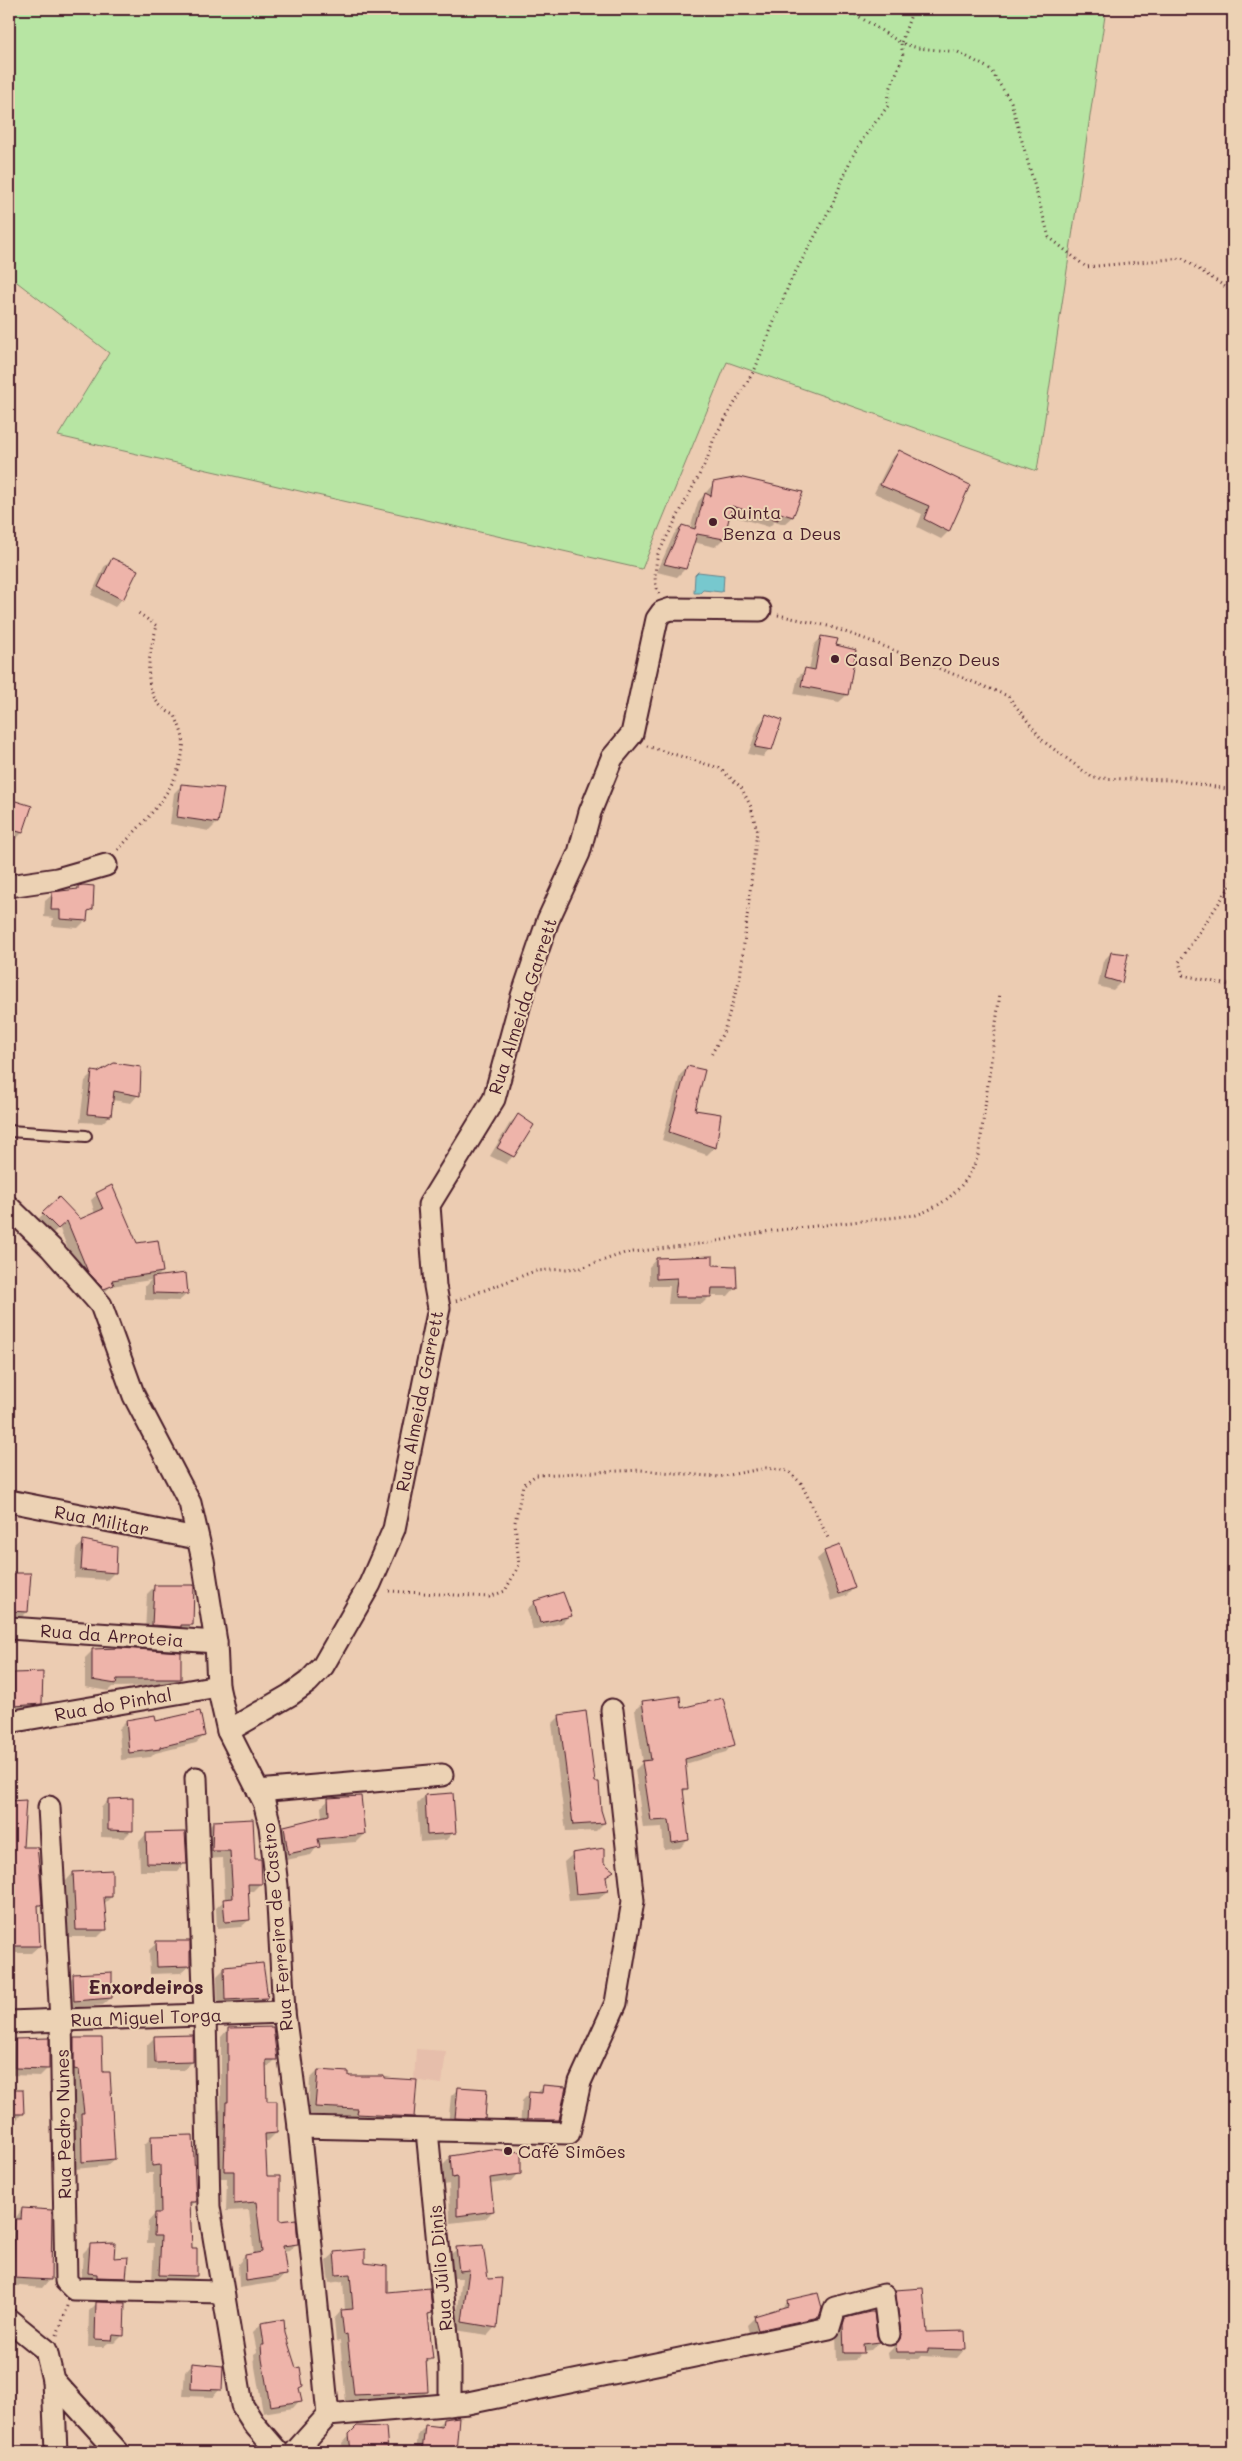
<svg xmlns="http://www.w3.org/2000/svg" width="1242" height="2461" viewBox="0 0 1242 2461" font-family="Mali,sans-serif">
<rect width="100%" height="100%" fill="#ecccb2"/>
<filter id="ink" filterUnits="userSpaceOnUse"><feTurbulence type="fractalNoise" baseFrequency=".02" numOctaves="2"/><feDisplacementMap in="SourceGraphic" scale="10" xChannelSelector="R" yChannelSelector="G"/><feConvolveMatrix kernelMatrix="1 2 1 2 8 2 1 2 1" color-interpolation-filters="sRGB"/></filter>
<g filter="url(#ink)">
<polygon fill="#e6beab" points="416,2049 446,2051 442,2084 414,2080"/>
<polygon fill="#b7e5a3" stroke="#808267" points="9,9 1106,9 1037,471 727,362 642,569 58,436 109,353 9,276"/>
<polygon fill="#77c8ce" stroke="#65848d" points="698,572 724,575 723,591 721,592 703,590 700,593 694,593 695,575"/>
<g fill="#0003">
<polygon points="1233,335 1233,356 1227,354 1229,339"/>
<polygon points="899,451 948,532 941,539 917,527 922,514 874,493 891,459"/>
<polygon points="714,483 792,517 784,524 775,521 769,527 729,515 723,539 715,547 693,542 685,569 677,577 657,572 674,534 682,526 690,529 698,502"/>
<polygon points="112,560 122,599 115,607 91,595 104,567"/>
<polygon points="822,637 835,646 847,695 839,702 794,694 798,677 806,669 809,670 814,645"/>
<polygon points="766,716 770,749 763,757 748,754 759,724"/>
<polygon points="182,785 223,790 217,823 209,831 170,824 174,793"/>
<polygon points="9,800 30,807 22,833 14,841 9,839"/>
<polygon points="79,887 92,908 86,913 86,920 78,928 52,926 53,918 44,917 45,901 53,894 76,890"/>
<polygon points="1111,953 1121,982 1113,990 1098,986 1103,961"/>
<polygon points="688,1067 693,1111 715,1147 707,1155 662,1140 680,1075"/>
<polygon points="93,1073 138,1095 131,1103 112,1100 110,1116 102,1123 80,1122 85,1081"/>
<polygon points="518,1116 513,1156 506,1164 490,1156 510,1123"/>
<polygon points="99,1193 136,1245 162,1272 156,1278 187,1294 179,1301 145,1300 145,1286 151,1280 111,1286 105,1292 96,1296 81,1280 59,1227 50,1236 36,1221 59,1199 80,1221 95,1214 91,1200"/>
<polygon points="656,1259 711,1266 735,1288 728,1296 710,1296 702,1304 668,1304 670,1286 649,1286 649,1267"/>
<polygon points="9,1522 14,1522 9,1562"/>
<polygon points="84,1542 115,1572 107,1580 74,1578 76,1549"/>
<polygon points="825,1552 854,1588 846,1596 831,1601 817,1559"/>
<polygon points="9,1578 29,1579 27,1612 19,1620 9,1619"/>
<polygon points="155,1586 192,1624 184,1632 145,1632 147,1594"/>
<polygon points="535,1602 570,1615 562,1623 533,1630 527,1609"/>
<polygon points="93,1650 179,1679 172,1686 112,1687 108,1691 85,1687 85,1658"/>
<polygon points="15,1674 41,1703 33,1711 9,1713 9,1680"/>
<polygon points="643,1702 680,1709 733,1744 726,1752 685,1764 687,1789 682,1793 688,1840 680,1848 664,1850 662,1827 643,1828 635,1770 643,1762 635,1710"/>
<polygon points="560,1716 594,1783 604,1823 596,1831 566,1832 552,1724"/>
<polygon points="127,1721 155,1723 204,1736 196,1743 155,1753 151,1757 121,1760 119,1729"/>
<polygon points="425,1796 454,1832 446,1840 420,1842 417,1804"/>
<polygon points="108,1800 132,1830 124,1838 101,1837 101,1808"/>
<polygon points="329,1800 364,1834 356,1842 318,1845 311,1855 281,1861 277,1835 284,1827 322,1818 321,1807"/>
<polygon points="9,1802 25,1802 22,1849 41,1904 37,1908 39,1946 31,1953 9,1953"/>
<polygon points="213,1822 254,1860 261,1883 253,1891 247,1891 249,1920 241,1927 217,1929 216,1908 225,1900 223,1858 205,1859 205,1830"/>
<polygon points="146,1834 185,1863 178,1871 140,1871 139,1842"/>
<polygon points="603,1850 603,1864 612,1871 605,1878 607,1891 599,1899 569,1901 564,1862 572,1855"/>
<polygon points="73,1873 111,1897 104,1904 106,1929 98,1937 68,1937 66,1881"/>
<polygon points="157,1943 189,1966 181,1973 150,1974 149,1950"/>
<polygon points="225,1968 266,1998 259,2005 218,2007 217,1976"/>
<polygon points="74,1976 111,1998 103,2005 67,2008 66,1984"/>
<polygon points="228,2029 276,2059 268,2067 265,2067 266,2102 276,2133 268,2141 264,2141 266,2178 279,2222 297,2243 289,2251 283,2252 285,2274 278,2282 239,2288 238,2264 245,2256 254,2255 249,2210 226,2211 227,2178 217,2178 219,2111 221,2109 221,2037"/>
<polygon points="155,2037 192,2062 184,2070 147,2070 147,2045"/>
<polygon points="74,2039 102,2073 114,2135 114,2159 106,2166 75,2169 74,2122 77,2120 67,2047"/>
<polygon points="16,2040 48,2068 40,2076 9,2075 9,2047"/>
<polygon points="318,2071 348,2077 413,2116 405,2124 350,2121 350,2117 308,2114 310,2079"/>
<polygon points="543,2087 558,2120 550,2128 520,2127 522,2101 530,2093 536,2094"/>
<polygon points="459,2088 484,2118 476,2126 448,2125 451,2096"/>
<polygon points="9,2092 22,2092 23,2113 15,2121 9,2121"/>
<polygon points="152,2137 195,2202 189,2208 191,2249 196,2276 188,2283 152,2283 154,2243 147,2243 148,2222 154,2215 153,2173 145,2173 144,2145"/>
<polygon points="451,2157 519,2173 512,2181 490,2184 493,2211 485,2219 450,2223 449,2184 445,2185 443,2165"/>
<polygon points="22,2209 49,2280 42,2288 9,2285 9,2227"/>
<polygon points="91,2245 113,2259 125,2277 117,2285 81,2281 83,2253"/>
<polygon points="482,2247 495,2327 488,2335 455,2330 462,2278 451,2278 449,2256 457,2249"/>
<polygon points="334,2254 363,2264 386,2293 431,2313 427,2317 432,2358 425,2365 427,2392 419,2400 346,2402 340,2341 336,2342 334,2319 341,2311 345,2311 343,2281 329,2283 326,2261"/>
<polygon points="896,2292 926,2334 964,2350 957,2358 922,2356 919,2359 889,2359 888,2353 893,2348 894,2341 888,2299"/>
<polygon points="788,2301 818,2317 810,2325 750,2337 747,2325 754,2318 780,2310"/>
<polygon points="97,2303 123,2335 115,2343 108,2343 103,2347 88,2347 89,2311"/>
<polygon points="846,2319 875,2336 879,2342 871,2350 862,2351 855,2360 837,2361 836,2334 838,2327"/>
<polygon points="261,2324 284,2333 302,2386 298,2389 300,2400 293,2408 263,2413 255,2367 254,2354 257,2352 253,2332"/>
<polygon points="192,2364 220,2389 213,2397 183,2396 185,2372"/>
<polygon points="458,2418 455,2452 416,2452 418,2434 426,2426 436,2427 443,2420"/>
<polygon points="357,2427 385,2428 387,2452 343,2452 342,2443"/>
<polygon points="91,2442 100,2452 79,2452"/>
</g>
<g fill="#eeb4aa" stroke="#4a1f2b">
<polygon points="899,450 970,485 949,532 924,519 929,506 880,485"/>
<polygon points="739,477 803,492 793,517 777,512 778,520 732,506 724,539 697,534 686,569 664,564 682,525 695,529 705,493 711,496 713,482"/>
<polygon points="112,558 138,570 123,600 98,587"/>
<polygon points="821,636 838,639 836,645 856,650 848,695 801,686 805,668 815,670"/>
<polygon points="766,714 782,720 772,750 755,747"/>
<polygon points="181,784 224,788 218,823 177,817"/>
<polygon points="9,799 32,806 23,833 9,829"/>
<polygon points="83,885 94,886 93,909 88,911 87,921 60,919 60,910 51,910 52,892 78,889 78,886"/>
<polygon points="1111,952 1128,954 1122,983 1105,978"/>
<polygon points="114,1063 141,1067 140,1096 114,1091 111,1116 87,1114 92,1071 98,1072"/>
<polygon points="687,1066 705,1070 695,1110 721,1114 716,1148 669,1132"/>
<polygon points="518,1114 534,1125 514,1157 497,1148"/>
<polygon points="112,1185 137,1243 158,1240 163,1272 112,1280 114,1285 104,1289 88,1272 67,1221 58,1229 42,1213 59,1197 80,1219 103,1209 96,1193"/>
<polygon points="713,1256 713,1265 736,1266 737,1288 712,1288 711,1297 675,1297 677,1278 656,1279 656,1258"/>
<polygon points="186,1273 188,1294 153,1293 152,1277"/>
<polygon points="83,1540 117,1547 116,1573 81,1570"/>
<polygon points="840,1545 855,1588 839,1594 824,1551"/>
<polygon points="9,1573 31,1573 28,1612 9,1611"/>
<polygon points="154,1585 194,1585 193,1625 181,1625 181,1627 152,1625"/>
<polygon points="563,1592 572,1616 540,1623 534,1601"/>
<polygon points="120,1648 181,1652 181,1679 117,1679 116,1684 92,1680 92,1649"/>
<polygon points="43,1672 42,1704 14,1706 14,1673"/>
<polygon points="680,1696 681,1708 723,1698 735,1745 685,1759 688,1789 683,1789 689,1840 672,1843 669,1820 651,1821 642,1761 651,1760 642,1701"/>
<polygon points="200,1711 205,1736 160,1747 160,1749 129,1753 126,1720 155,1715 156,1721"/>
<polygon points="586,1711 595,1782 599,1782 601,1810 605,1823 573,1825 559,1715"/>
<polygon points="453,1793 456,1833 427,1835 425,1795"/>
<polygon points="361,1796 365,1834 318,1839 320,1847 288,1854 284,1826 329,1815 328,1798"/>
<polygon points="133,1798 133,1831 108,1830 108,1799"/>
<polygon points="26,1800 23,1847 37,1847 40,1874 42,1905 38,1905 40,1946 9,1946 9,1801"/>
<polygon points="253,1819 255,1859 261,1859 262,1884 248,1884 250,1920 225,1922 223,1899 233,1898 230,1851 212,1851 213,1821"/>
<polygon points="185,1832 187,1864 147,1863 146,1833"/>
<polygon points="604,1848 604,1863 614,1871 606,1876 608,1891 576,1894 572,1853"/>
<polygon points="112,1870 112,1897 104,1897 107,1930 76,1930 73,1872"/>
<polygon points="156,1941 190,1941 190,1966 157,1967"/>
<polygon points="263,1963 268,1998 225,2000 224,1967"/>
<polygon points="112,1972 112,1998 74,2001 73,1974"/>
<polygon points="273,2027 277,2060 266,2060 267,2101 277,2101 277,2133 265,2134 267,2176 280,2176 280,2221 296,2219 298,2244 283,2246 287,2275 246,2281 245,2255 262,2252 256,2202 234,2204 234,2171 224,2171 226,2102 228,2102 228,2028"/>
<polygon points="193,2035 193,2062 155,2063 154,2036"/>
<polygon points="49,2038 49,2069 15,2068 15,2039"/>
<polygon points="74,2038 102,2038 103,2072 110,2072 115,2159 82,2162 81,2113 84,2113 79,2070 74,2069"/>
<polygon points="318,2070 349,2072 349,2076 384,2076 384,2078 417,2080 414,2117 357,2114 358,2109 315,2107"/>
<polygon points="543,2085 566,2087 559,2120 527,2120 529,2092 542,2093"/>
<polygon points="458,2087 487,2089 485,2119 455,2118"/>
<polygon points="9,2090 23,2090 24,2114 9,2114"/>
<polygon points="193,2135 196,2202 190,2202 192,2248 197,2248 197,2276 159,2275 161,2236 154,2236 155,2213 161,2213 160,2165 152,2166 151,2136"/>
<polygon points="491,2149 521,2152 521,2174 490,2178 494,2211 457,2216 457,2177 452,2178 450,2156"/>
<polygon points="22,2208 52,2210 51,2280 13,2278 15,2219 21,2219"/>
<polygon points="115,2243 114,2258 128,2257 126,2278 97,2277 97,2274 88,2273 90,2244"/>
<polygon points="483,2245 488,2279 502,2278 497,2328 462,2322 469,2270 459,2271 456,2247"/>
<polygon points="365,2249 365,2263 387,2266 387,2292 430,2288 432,2313 428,2314 433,2359 426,2359 428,2392 354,2395 347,2334 344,2335 341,2310 353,2309 350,2274 336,2275 334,2252"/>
<polygon points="923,2288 927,2332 965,2331 966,2350 928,2349 928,2352 897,2352 896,2344 900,2339 901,2332 895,2290"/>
<polygon points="818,2293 822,2308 819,2317 758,2330 754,2316 788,2306 787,2300"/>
<polygon points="96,2302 125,2303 124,2336 113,2335 112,2340 95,2339"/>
<polygon points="870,2312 874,2312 877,2336 880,2342 863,2344 864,2353 844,2353 843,2325 845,2318"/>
<polygon points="284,2319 285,2333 296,2368 300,2367 303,2386 299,2388 302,2401 270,2406 262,2359 261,2345 264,2345 261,2323"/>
<polygon points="192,2363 223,2366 222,2390 191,2389"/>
<polygon points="459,2417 456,2452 422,2452 425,2425 442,2427 443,2419"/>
<polygon points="357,2426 386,2427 388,2452 351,2452 349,2434"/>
</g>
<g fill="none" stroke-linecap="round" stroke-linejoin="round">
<g stroke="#4a1f2b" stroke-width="14">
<polyline id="service" points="9,1131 86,1136"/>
</g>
<g stroke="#4a1f2b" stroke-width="25">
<g id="minor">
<polyline points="9,886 57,879 106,865"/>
<polyline points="9,1207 51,1248 101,1305 134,1396 190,1503 203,1560 216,1642 218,1686 228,1731 264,1802 270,1826 277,1886 284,2012 299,2127 328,2415"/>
<polyline points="9,1501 196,1538"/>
<polyline points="9,1628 216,1642"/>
<polyline points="9,1722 218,1686"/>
<polyline points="228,1731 290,1695 308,1682 323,1666 370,1584 394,1529 439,1308 435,1286 429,1205 494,1099 522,996 548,920 579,853 590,812 612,758 632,734 657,619 662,612 671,609 760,610"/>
<polyline points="196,1778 205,2015 209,2207 242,2405 254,2424 278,2452"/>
<polyline points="258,1791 442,1775"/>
<polyline points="49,1807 61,2020 66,2281 74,2289 222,2292"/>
<polyline points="9,2022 284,2012"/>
<polyline points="299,2127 569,2133 580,2082 616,2003 633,1901 612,1710"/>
<polyline points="427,2131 450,2367 450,2405"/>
<polyline points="9,2320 46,2350 53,2380 118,2452"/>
<polyline points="53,2380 56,2452"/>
<polyline points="295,2452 328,2415 468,2403 829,2328 835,2308 884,2295 889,2334"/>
</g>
</g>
<g stroke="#4a1f2b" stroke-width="3" stroke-dasharray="1 4" stroke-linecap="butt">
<polyline points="847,9 901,43 913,9"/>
<path d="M659 594C653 580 655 569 658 554L707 460 714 438 755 369 790 282 832 205 851 159 864 137 888 106 889 92 903 56 901 43 918 48 958 52 990 69 1011 102 1049 237 1086 267 1182 258 1233 292"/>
<polyline points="778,615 828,626 868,640 1008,696 1043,741 1093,778 1173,780 1233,790"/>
<polyline points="647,746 719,768 741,787 751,807 757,831 740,978 724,1031 710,1057"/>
<path d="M118 850C144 821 179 790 183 748 185 737 179 726 175 715 138 701 148 656 157 626L137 612"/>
<polyline points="1233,882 1179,962 1183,975 1233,986"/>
<path d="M456 1301 535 1271 581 1268 625 1253 707 1243 770 1231 916 1215C946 1205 970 1184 979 1152L1000 993"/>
<polyline points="389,1591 489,1597 505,1591 519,1565 515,1522 523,1485 536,1475 641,1470 719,1477 766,1468 788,1471 801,1483 828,1538"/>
<polyline points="57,2335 68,2306"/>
</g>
<use href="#service" stroke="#ecd2b4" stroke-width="10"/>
<use href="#minor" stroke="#ecd2b4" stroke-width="21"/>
</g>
</g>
<g fill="#4a1f2b" stroke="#ecd2b4" stroke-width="2">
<circle cx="713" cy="522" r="5"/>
<circle cx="835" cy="659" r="5"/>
<circle cx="508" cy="2151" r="5"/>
</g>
<g text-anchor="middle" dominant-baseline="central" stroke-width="4" stroke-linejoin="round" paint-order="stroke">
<g font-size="18" fill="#4a1f2b" stroke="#ecd2b4" text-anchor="start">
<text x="723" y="512">Quinta<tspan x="723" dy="21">Benza a Deus</tspan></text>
<text x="845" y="659">Casal Benzo Deus</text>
<text x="518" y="2151">Café Simões</text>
</g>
<g font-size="18" fill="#4a1f2b" stroke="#ecd2b4">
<text transform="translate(522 1006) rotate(-72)">Rua Almeida Garrett</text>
<text transform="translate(419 1401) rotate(-79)">Rua Almeida Garrett</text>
<text transform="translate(102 1520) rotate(11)">Rua Militar</text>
<text transform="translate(112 1635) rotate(4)">Rua da Arroteia</text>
<text transform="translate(113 1704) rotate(-10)">Rua do Pinhal</text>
<text transform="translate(277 1927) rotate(-95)">Rua Ferreira de Castro</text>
<text transform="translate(146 2017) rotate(-2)">Rua Miguel Torga</text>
<text transform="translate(63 2124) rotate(-91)">Rua Pedro Nunes</text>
<text transform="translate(440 2268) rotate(-95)">Rua Júlio Dinis</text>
</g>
<g font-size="19" font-weight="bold" fill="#4a1f2b" stroke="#ecd2b4">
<text x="146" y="1986">Enxordeiros</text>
</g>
</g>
<rect width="1242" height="2461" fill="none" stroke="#ecd2b4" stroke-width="30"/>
<rect x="15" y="15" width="1212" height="2431" fill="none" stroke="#4a1f2b" stroke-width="2" filter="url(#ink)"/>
</svg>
